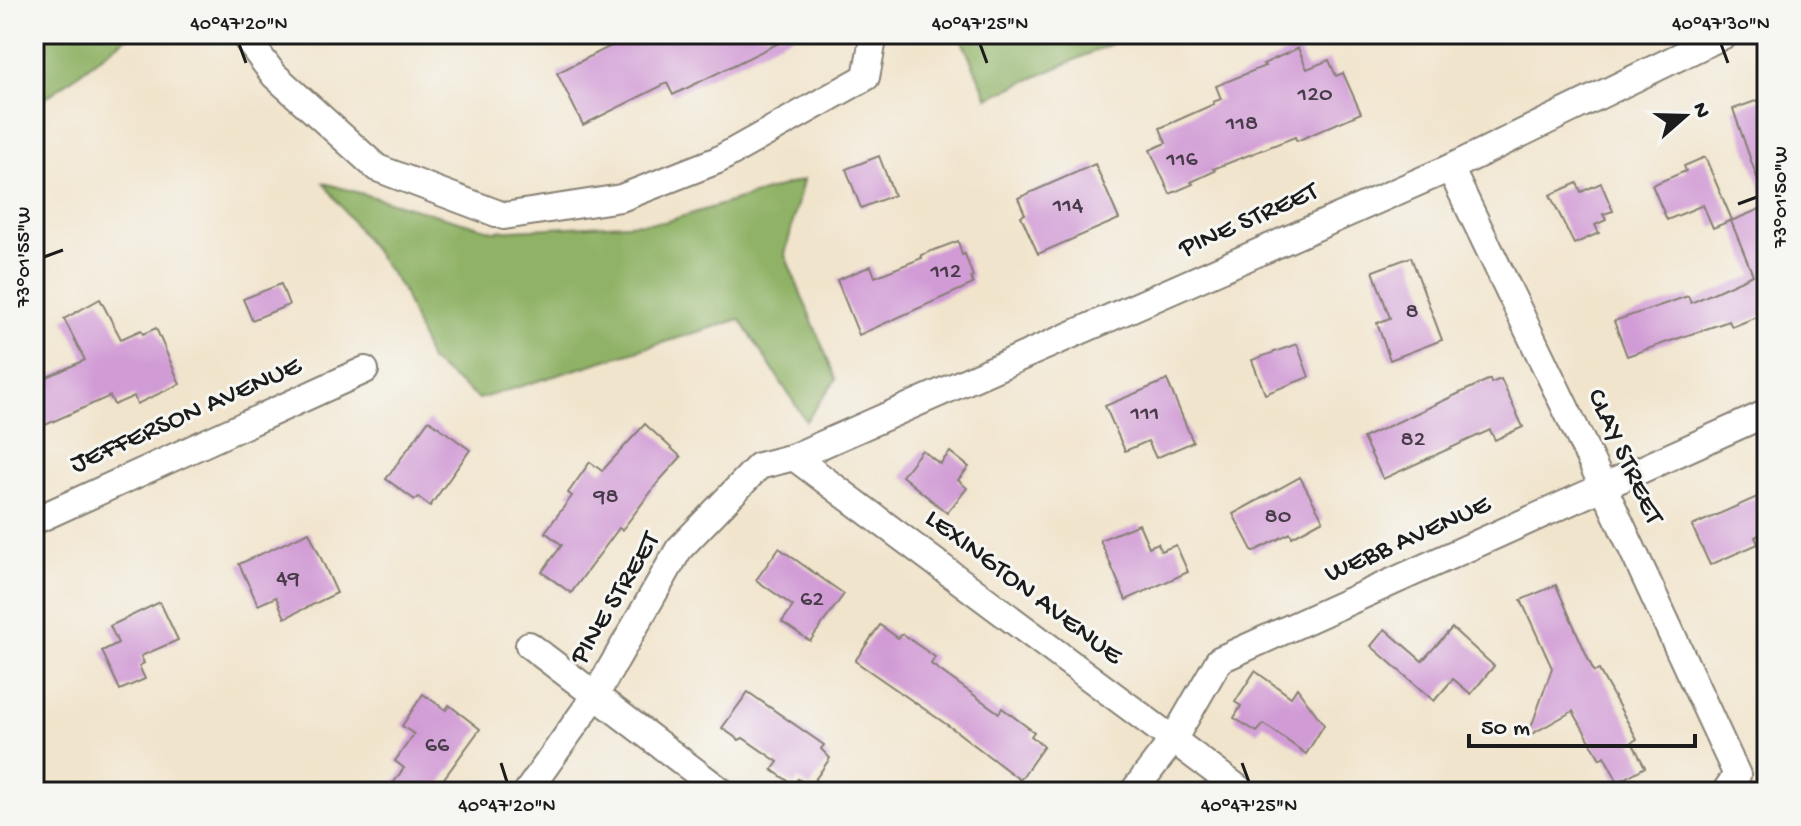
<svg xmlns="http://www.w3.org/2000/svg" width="1801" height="826" viewBox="0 0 1801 826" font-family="'Gochi Hand',sans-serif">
<rect width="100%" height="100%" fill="#f6f6f2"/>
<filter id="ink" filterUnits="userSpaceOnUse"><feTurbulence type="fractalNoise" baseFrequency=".0125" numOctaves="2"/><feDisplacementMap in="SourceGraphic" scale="16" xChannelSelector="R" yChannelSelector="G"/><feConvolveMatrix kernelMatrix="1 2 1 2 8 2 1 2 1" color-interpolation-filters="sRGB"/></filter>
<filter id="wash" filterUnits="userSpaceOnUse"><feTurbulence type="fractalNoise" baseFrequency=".006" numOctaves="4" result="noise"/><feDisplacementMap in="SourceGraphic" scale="32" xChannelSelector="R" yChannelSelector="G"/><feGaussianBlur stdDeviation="1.8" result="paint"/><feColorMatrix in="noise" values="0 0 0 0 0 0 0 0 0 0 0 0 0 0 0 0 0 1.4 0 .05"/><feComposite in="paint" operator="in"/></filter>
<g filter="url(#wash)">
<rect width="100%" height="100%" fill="#f1e4cc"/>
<g fill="#90b266" stroke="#566741" stroke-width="2">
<polygon points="34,34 131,34 34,107"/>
<polygon points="959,34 1134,34 988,98"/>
<polygon points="803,180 785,255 836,379 806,421 740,319 479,399 430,361 402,289 324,183 494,231 664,222"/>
</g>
<g id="blocks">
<g fill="#d19bd5">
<polygon points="635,34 797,34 673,95 667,83 583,125 557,73"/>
<polygon points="1298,48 1307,69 1329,60 1336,76 1343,73 1361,113 1297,141 1295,137 1213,169 1215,171 1191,182 1193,184 1170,194 1150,150 1166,143 1160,128 1214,104 1213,102 1221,99 1216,86 1265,66 1263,64"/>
<polygon points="1767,97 1767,194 1763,195 1733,109"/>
<polygon points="879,156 894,195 861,208 846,169"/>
<polygon points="1705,157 1732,220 1713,228 1703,205 1667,220 1652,185 1686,171 1684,166"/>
<polygon points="1095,164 1119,219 1038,254 1021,216 1025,214 1018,198"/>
<polygon points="1577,183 1581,192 1601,183 1613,211 1603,214 1606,220 1595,225 1599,233 1574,244 1550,195"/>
<polygon points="1767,206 1767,313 1732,327 1729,321 1627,356 1614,321 1688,296 1691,303 1753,275 1731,221"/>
<polygon points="958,241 962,255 965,254 973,277 971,277 973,284 859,335 837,280 871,266 875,277 922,258 921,255"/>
<polygon points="1411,257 1442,340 1390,360 1377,323 1390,318 1373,271"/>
<polygon points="281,284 289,305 252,320 243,299"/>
<polygon points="100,299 121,339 141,330 143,334 156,328 180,384 137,404 134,396 114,405 110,396 34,430 34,383 85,360 64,319"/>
<polygon points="1297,344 1309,377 1265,394 1252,360"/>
<polygon points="1490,379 1491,383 1501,379 1523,427 1495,440 1490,430 1383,479 1363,438"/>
<polygon points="1167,380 1193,442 1156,458 1148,441 1125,451 1105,406"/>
<polygon points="429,420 470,450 430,506 418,497 415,500 386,479"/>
<polygon points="645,424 681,457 660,480 622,530 619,528 571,593 542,572 562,545 545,532 572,496 568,493 590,462 602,471"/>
<polygon points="922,450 940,464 950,452 969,467 958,480 967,488 947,513 902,476"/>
<polygon points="1300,477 1323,520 1292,537 1290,533 1253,552 1233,514"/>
<polygon points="1757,497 1767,523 1767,531 1755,537 1758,544 1710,565 1692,526"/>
<polygon points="1139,524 1149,547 1158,543 1161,551 1176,545 1188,572 1126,600 1100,540"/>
<polygon points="309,532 337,593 285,618 276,597 258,605 239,564"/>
<polygon points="779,548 844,594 810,641 782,622 793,606 756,580"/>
<polygon points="1556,585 1594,672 1599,670 1637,739 1632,742 1645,767 1618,782 1604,756 1600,759 1573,711 1528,736 1552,668 1521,600"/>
<polygon points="160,602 178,640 141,656 144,663 139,666 145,679 120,690 102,651 118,643 110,626"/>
<polygon points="880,625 898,638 902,634 935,657 931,664 999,713 1002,708 1034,732 1031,736 1044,746 1020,780 956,731 855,661"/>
<polygon points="1452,628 1494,666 1471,694 1453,679 1434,701 1371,646 1385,629 1422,661"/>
<polygon points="1255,671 1291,697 1297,688 1324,725 1306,754 1264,724 1257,732 1234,718 1241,706 1235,702"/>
<polygon points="748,692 824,745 821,749 830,758 810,787 798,779 794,785 772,770 778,762 743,738 739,740 722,728"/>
<polygon points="423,694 446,710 449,705 480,729 434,792 387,792 404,768 395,761 414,734 402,726"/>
</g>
</g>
</g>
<g filter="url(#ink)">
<use href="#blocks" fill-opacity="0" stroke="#868074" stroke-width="2"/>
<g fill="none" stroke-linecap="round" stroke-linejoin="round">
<g stroke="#868074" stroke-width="30">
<g id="minor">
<polyline points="243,34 274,75 377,168 504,216 621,198 718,160 866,77 874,34"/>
<polyline points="1450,168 1603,486 1737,775 1725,792"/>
<polyline points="794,457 1450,168 1726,34"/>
<polyline points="34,521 365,370"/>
<polyline points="529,645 722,792"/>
<polyline points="527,792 595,696 679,549 759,466 794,457 1243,792"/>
<polyline points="1133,792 1173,740 1219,660 1767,413"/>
</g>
</g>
<use href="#minor" stroke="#fff" stroke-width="26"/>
</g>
</g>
<path fill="none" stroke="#1c1c1c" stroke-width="3" d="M239 44 246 63M980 44 987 63M1721 44 1728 63M1738 204 1757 197M44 257 63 250M501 763 507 782M1242 763 1249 782"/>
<g text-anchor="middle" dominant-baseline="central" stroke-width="6" stroke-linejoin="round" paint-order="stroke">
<g font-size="24" fill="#493c4a">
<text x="1315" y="95">120</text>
<text x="1242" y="124">118</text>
<text x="1182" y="160">116</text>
<text x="1068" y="206">114</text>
<text x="946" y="272">112</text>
<text x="1412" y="312">8</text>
<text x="1145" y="414">111</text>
<text x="1413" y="440">82</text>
<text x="606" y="497">98</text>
<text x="1278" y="517">80</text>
<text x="288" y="579">49</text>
<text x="812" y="600">62</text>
<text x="437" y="746">66</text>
</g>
<g font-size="28" fill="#1c1c1c" stroke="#f6f6f2">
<text transform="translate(1249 221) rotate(-24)">PINE STREET</text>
<text transform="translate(186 416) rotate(-24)">JEFFERSON AVENUE</text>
<text transform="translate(1624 457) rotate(65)">CLAY STREET</text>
<text transform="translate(1408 540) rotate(-24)">WEBB AVENUE</text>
<text transform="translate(1023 588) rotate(37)">LEXINGTON AVENUE</text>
<text transform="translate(616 599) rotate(-59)">PINE STREET</text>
</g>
</g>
<rect width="1801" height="826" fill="none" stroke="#f6f6f2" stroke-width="88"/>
<g transform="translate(1685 116) rotate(70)" stroke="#f6f6f2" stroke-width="6" paint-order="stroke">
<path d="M0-6L14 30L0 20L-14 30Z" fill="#1c1c1c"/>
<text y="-12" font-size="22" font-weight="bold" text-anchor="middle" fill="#1c1c1c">N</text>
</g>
<path d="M1469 734v12h226v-12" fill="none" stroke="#1c1c1c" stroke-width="4"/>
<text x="1481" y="734" font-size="24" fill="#1c1c1c" stroke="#f6f6f2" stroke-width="6" paint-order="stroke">50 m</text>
<rect x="44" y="44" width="1713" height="738" fill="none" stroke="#1c1c1c" stroke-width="3"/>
<g font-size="20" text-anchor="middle" fill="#1c1c1c">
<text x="239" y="29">40°47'20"N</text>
<text x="980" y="29">40°47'25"N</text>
<text x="1721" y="29">40°47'30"N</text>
<text transform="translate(1779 197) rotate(-90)" y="7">73°01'50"W</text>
<text transform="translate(22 257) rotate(-90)" y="7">73°01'55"W</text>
<text x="507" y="811">40°47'20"N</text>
<text x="1249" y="811">40°47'25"N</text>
</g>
</svg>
